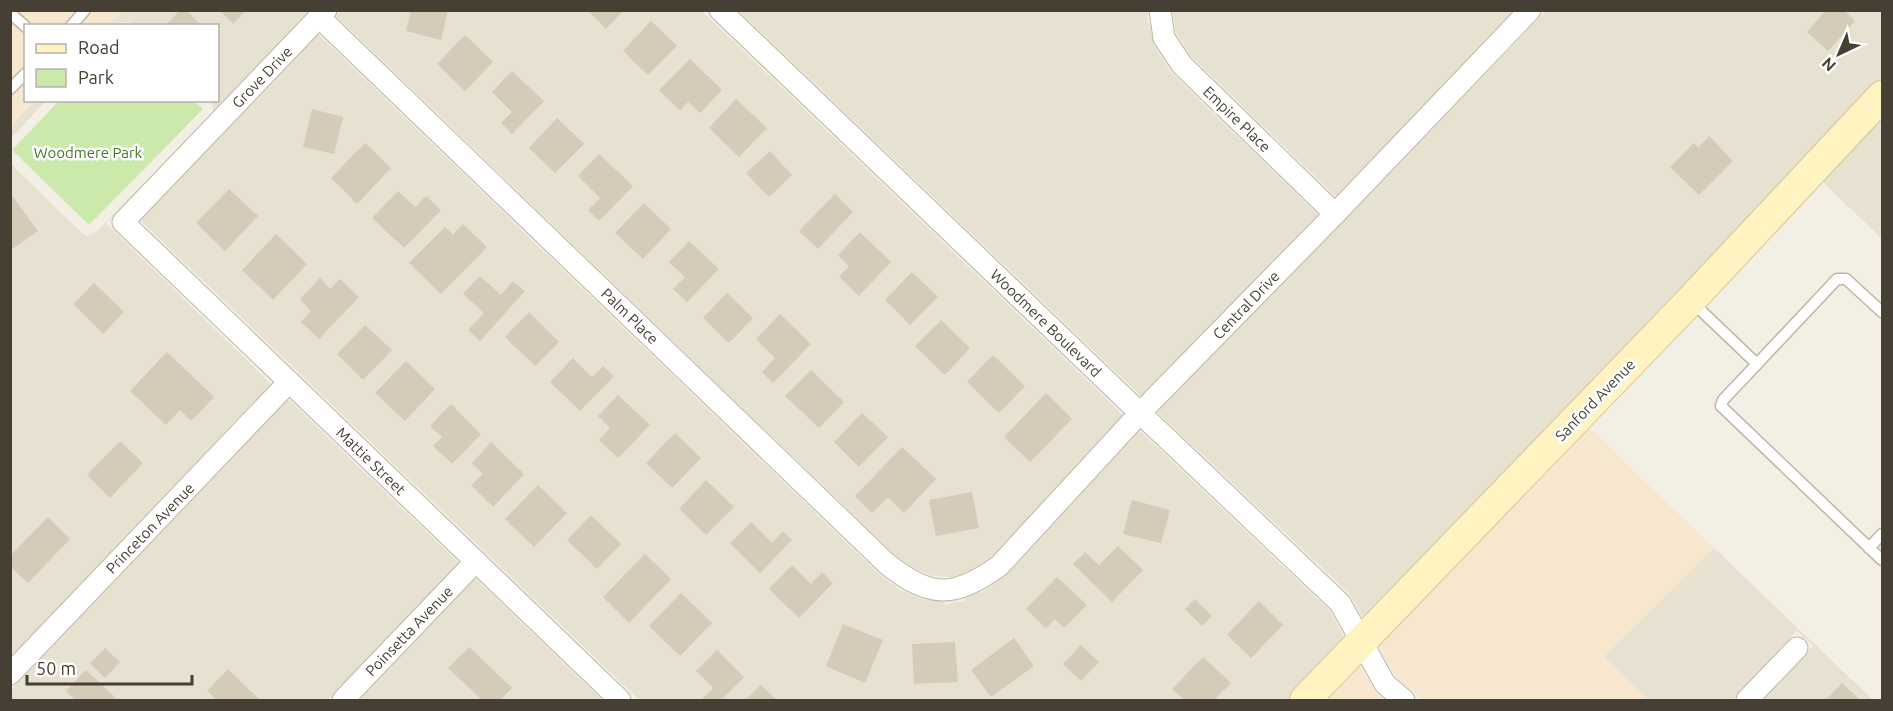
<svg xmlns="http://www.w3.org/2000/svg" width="1893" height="711" viewBox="0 0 1893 711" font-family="Ubuntu,sans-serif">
<rect width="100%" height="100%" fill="#f3efe4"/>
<g fill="#e7e1d2">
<polygon points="341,10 702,11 1123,415 992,557 972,571 954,577 933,576 912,568 894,554 336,16"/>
<polygon points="123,11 310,11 212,113 213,107 210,101 218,100 218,26 133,26 130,22 123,22 117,25 108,26"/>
<polygon points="739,11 1148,11 1147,23 1150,23 1154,46 1171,72 1318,215 1141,396"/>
<polygon points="1173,11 1173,10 1515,11 1336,197 1192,57 1176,33"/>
<polygon points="1546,11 1882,11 1882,79 1683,293 1365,622 1349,593 1157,412"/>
<polygon points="318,34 877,572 900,590 924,600 944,601 945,605 955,602 964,602 965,598 983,591 1008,573 1139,430 1330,611 1346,641 1289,700 639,700 140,220"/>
<polygon points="35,101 46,101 11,138 11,126"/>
<polygon points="1882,113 1882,239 1820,179"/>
<polygon points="10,163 82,233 87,236 96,232 154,173 106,223 271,384 11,658"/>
<polygon points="288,399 459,563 328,700 11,700 10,691"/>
<polygon points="1714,548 1873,700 1762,700 1813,646 1797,631 1732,700 1649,700 1603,657"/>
<polygon points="475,578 602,700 359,700"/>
</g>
<g fill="#f6e7ce">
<polygon points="11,11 123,11 108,25 26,26 26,100 35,101 11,126"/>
<polygon points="1586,425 1714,548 1604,657 1649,700 1424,700 1395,676 1376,643"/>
<polygon points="1357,662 1377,694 1385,700 1320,700"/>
</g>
<polygon fill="#cbe9ab" points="59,101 194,101 203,109 89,225 12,150"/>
<g fill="#d5cbb9">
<polygon points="180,10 186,10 202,26 165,26"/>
<polygon points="219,10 246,10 233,24"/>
<polygon points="411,10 448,10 441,40 406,31"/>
<polygon points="587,10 624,10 606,29"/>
<polygon points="1826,10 1844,10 1855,21 1828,51 1807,32"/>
<polygon points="651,21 677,46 648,75 623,51"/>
<polygon points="465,35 493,62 465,91 437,64"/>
<polygon points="690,59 722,90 700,113 688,102 680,111 659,90"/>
<polygon points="512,71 544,101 512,134 501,123 512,112 492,92"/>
<polygon points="736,99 767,128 739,157 709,128"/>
<polygon points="312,109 343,117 334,154 303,147"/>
<polygon points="557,118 584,144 555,173 529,148"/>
<polygon points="1709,136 1733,161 1699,195 1670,167 1694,143 1698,148"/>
<polygon points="365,143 391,168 357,204 331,178"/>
<polygon points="770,151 792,175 769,197 746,173"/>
<polygon points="599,154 633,186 599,221 588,210 600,198 578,176"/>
<polygon points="229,189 258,216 225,251 196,223"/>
<polygon points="398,191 415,207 426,196 441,210 404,248 372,218"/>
<polygon points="10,193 38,231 12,249 10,247"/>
<polygon points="835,194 853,212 818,249 799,231"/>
<polygon points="644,203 671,229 643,259 615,233"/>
<polygon points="463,224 487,247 441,294 409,263 445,227 453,235"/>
<polygon points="860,232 891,262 859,296 839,277 849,266 838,255"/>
<polygon points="276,234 307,264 273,300 242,270"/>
<polygon points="689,241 719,269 687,302 673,289 685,277 669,262"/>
<polygon points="912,272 938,297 910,325 885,300"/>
<polygon points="480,276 501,295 513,281 525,291 480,341 468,330 484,313 463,294"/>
<polygon points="320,278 330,289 340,279 359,297 319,339 301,322 311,311 300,299"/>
<polygon points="94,283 124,312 103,334 73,304"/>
<polygon points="727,293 753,318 729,343 703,318"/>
<polygon points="529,312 559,342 535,366 505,337"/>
<polygon points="780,314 811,344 773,383 762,372 775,358 756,339"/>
<polygon points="941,320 970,348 945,375 915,346"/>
<polygon points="365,325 392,350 363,380 337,354"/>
<polygon points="167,352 214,397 191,421 180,410 166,425 130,391"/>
<polygon points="993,355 1025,386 999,413 967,382"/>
<polygon points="573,358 592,377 603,366 614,376 580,411 550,382"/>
<polygon points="406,361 435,389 405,421 375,393"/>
<polygon points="811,370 844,402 819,428 785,396"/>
<polygon points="1046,393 1072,419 1030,462 1004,437"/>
<polygon points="618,395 650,425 618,458 599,440 610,428 598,416"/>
<polygon points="451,404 481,434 452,464 433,446 442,437 430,426"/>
<polygon points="862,413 888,437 859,467 834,442"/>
<polygon points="675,433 701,458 672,488 646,463"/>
<polygon points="120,441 143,463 110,498 87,475"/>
<polygon points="491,442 524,474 493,507 471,485 483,474 472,463"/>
<polygon points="902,447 936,479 904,513 888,497 872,513 855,496"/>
<polygon points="706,480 734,507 706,535 679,509"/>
<polygon points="538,485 567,513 534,547 505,519"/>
<polygon points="972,492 979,528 936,536 929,500"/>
<polygon points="1132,500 1170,510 1161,543 1123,534"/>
<polygon points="591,515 621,544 597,569 567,540"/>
<polygon points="48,517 70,539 28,583 10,566 10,556"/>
<polygon points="751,522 772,543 783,531 792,540 760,573 730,543"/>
<polygon points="1118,546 1143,570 1112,602 1073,564 1085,552 1099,565"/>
<polygon points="645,554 671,579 629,623 603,597"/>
<polygon points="792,565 811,584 822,572 833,583 799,618 769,589"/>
<polygon points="1057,577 1087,605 1064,628 1055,619 1046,628 1026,609"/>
<polygon points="681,593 712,623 680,656 649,626"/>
<polygon points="1195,599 1212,616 1202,626 1185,609"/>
<polygon points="1259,601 1283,625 1251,658 1227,635"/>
<polygon points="843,624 883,640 865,683 826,666"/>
<polygon points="1014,638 1034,666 991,697 971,670"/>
<polygon points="955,642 958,682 914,684 912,644"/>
<polygon points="1081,645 1099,662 1081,681 1063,664"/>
<polygon points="469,647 512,688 500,700 482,700 448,668"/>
<polygon points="105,648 120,662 105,678 90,663"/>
<polygon points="717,650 744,677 721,700 704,700 702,699 713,688 696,671"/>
<polygon points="1203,657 1231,683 1214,700 1184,700 1172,689"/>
<polygon points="228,669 260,700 217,700 207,691"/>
<polygon points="86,670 118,700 75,700 66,691"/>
<polygon points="1842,683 1860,700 1826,700"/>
<polygon points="761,685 777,700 745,700"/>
</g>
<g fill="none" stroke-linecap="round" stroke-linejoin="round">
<g stroke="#bfb7a6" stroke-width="13">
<g id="lane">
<polyline points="10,13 26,27"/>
<polyline points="71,26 85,10"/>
<polyline points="10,89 26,73"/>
<polyline points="1691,301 1757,364 1723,400 1721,406 1882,560"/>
<polyline points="1757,364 1837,279 1846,279 1882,312"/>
<polyline points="1869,548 1882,534"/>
</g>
</g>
<g stroke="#bfb7a6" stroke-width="23">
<g id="street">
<polyline points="326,10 123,222 620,700"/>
<polyline points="720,10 1140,413 1340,603 1385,684 1404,700"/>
<polyline points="1160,10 1164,38 1182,65 1335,214"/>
<path d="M319 17 886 563C930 599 954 598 999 566L1140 413 1335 214 1530 10"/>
<polyline points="10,674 289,382"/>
<polyline points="343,700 476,561"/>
<polyline points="1747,700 1797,648"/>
</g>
</g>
<g stroke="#d5c692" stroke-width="32">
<polyline id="secondary" points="1305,700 1691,300 1882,96"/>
</g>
<use href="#lane" stroke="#fff" stroke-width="10"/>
<use href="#street" stroke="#fff" stroke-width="21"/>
<use href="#secondary" stroke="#fff3c2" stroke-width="30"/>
</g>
<g text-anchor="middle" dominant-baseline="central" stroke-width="5" stroke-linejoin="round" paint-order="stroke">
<g font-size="15" fill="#453f34" stroke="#fff">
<text transform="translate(262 77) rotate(-46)">Grove Drive</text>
<text transform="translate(1237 119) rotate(44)">Empire Place</text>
<text transform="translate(1246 305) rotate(-46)">Central Drive</text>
<text transform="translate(630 316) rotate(44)">Palm Place</text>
<text transform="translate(1046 323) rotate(44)">Woodmere Boulevard</text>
<text transform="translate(1595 400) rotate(-46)">Sanford Avenue</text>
<text transform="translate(371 461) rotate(44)">Mattie Street</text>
<text transform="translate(150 528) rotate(-46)">Princeton Avenue</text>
<text transform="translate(409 631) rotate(-46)">Poinsetta Avenue</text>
</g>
<g font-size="15" fill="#417925" stroke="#fff">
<text x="88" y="152">Woodmere Park</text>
</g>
</g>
<rect width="1893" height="711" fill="none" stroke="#453f34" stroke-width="24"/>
<rect x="24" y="24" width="195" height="78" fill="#ffffff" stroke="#b5b2ae" stroke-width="1.5"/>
<rect x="36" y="44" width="30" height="9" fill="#fff3c2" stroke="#b5b2ae" stroke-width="1.5"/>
<text x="78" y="54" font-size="18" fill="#453f34">Road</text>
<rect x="36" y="69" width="30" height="18" fill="#cbe9ab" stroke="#b5b2ae" stroke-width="1.5"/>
<text x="78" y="84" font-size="18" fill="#453f34">Park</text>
<g transform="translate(1839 54) rotate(224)" stroke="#ffffff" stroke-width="4.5" paint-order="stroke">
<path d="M0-4.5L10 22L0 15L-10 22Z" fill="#453f34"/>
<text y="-9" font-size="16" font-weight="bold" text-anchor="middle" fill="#453f34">N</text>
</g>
<path d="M27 675v9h165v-9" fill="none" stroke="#453f34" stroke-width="3"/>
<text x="36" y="675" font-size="18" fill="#453f34" stroke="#ffffff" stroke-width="4.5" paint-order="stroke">50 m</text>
</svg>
